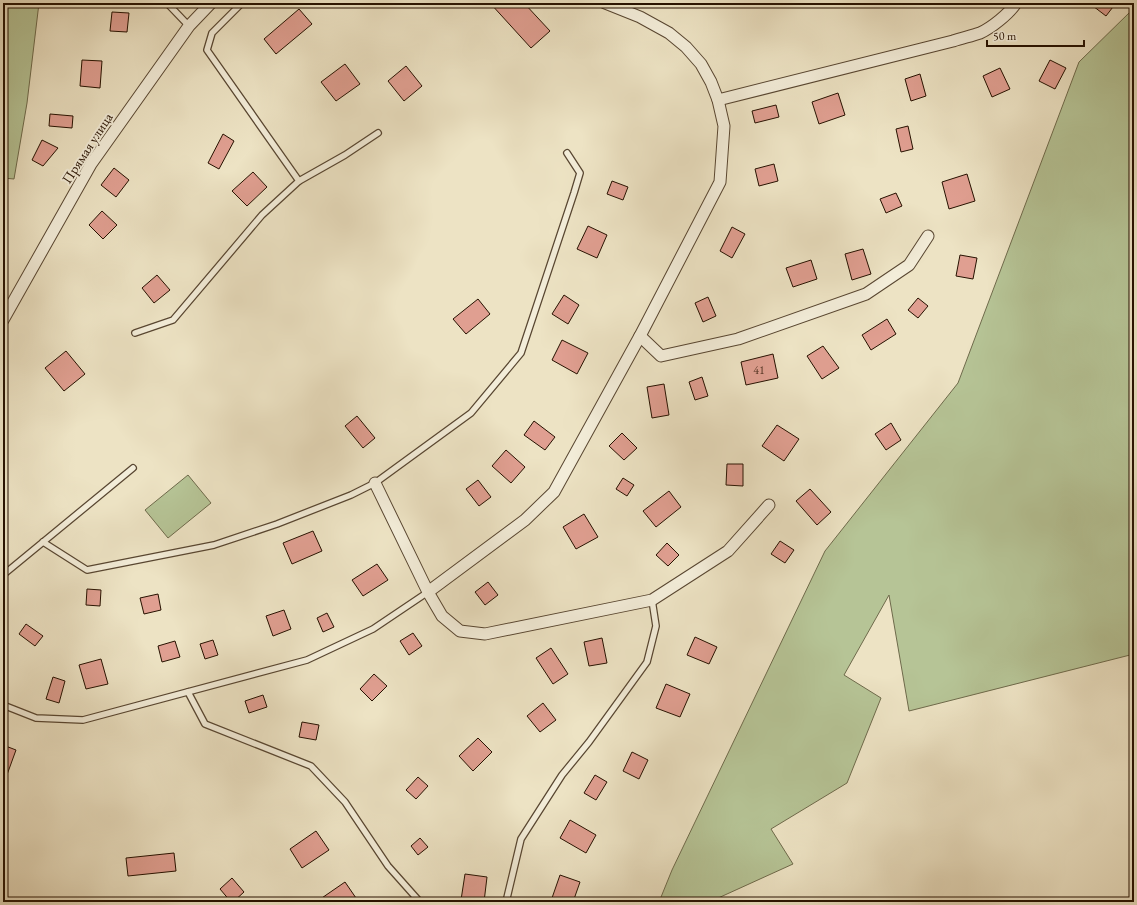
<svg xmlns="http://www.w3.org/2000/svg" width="1137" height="905" viewBox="0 0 1137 905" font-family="'EB Garamond',serif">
<rect width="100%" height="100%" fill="#ede3c4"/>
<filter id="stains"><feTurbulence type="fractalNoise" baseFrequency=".005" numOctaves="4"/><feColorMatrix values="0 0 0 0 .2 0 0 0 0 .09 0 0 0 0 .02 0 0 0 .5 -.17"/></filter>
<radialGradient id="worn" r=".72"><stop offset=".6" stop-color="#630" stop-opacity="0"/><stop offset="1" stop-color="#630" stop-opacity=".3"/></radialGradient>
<g fill="#b6c496" stroke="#6e6a4b">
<polygon points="3,3 39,3 27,103 14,179 3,178"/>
<polygon points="1131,3 1134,3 1134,654 909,711 889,595 844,675 881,698 847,783 771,829 793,864 716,899 713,902 659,902 672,870 825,551 958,383 1079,62 1130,12"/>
<polygon points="188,475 211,503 168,538 145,510"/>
</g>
<g fill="#e09f91" stroke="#261100">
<polygon points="490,3 524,3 550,31 531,48"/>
<polygon points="1089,3 1116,3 1106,16"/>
<polygon points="299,9 312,24 276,54 264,39"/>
<polygon points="112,12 129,13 127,32 110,31"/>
<polygon points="82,60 102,61 100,88 80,86"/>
<polygon points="1050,60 1066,68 1055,89 1039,81"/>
<polygon points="345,64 360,84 336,101 321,82"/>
<polygon points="406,66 422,86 404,101 388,81"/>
<polygon points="1000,68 1010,89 992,97 983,76"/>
<polygon points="920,74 926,96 911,101 905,79"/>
<polygon points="838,93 845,115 819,124 812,102"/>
<polygon points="776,105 779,117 755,123 752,111"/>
<polygon points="50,114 73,116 72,128 49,126"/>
<polygon points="908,126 913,149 901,152 896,129"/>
<polygon points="223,134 234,141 219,169 208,163"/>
<polygon points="42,140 58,148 43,166 32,160"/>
<polygon points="774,164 778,181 759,186 755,169"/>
<polygon points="114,168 129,180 116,197 101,185"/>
<polygon points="253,172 267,187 247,206 232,191"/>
<polygon points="967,174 975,201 949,209 942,182"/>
<polygon points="612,181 628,187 623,200 607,194"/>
<polygon points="896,193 902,206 886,213 880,199"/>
<polygon points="102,211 117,225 103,239 89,225"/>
<polygon points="588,226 607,235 597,258 577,249"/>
<polygon points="732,227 745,234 732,258 720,251"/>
<polygon points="863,249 871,274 852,280 845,254"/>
<polygon points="960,255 977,258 973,279 956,276"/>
<polygon points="811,260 817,279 793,287 786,268"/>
<polygon points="157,275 170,290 154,303 142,288"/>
<polygon points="564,295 579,305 568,324 552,314"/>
<polygon points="708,297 716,316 703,322 695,303"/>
<polygon points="918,298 928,306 918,318 908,310"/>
<polygon points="478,299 490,314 466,334 453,319"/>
<polygon points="887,319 896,334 871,350 862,335"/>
<polygon points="562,340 588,353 577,374 552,360"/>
<polygon points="823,346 839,368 822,379 807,356"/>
<polygon points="66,351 85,374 64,391 45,368"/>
<polygon points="773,354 778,378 746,385 741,362"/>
<polygon points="702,377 708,396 695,400 689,382"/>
<polygon points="664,384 669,415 652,418 647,387"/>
<polygon points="357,416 375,438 363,448 345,426"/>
<polygon points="534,421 555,437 545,450 524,435"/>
<polygon points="891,423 901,440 886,450 875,434"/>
<polygon points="777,425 799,439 784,461 762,446"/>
<polygon points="622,433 637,448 624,460 609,446"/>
<polygon points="506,450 525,467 511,483 492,466"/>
<polygon points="727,464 743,464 743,486 726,485"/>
<polygon points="623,478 634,485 627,496 616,489"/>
<polygon points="478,480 491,497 479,506 466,489"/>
<polygon points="810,489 831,512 817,525 796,501"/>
<polygon points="669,491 681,507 656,527 643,511"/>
<polygon points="584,514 598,537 576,549 563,527"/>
<polygon points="313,531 322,551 292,564 283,543"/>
<polygon points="780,541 794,550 785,563 771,554"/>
<polygon points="667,543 679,555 668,566 656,555"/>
<polygon points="377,564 388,580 363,596 352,580"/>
<polygon points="488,582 498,595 485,605 475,592"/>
<polygon points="87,589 101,590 100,606 86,605"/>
<polygon points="158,594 161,610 144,614 140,598"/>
<polygon points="284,610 291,629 273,636 266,616"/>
<polygon points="327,613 334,627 323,632 317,618"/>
<polygon points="26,624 43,636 35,646 19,634"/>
<polygon points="413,633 422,646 409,655 400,641"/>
<polygon points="695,637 717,647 709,664 687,655"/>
<polygon points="602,638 607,663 589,666 584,642"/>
<polygon points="213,640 218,655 205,659 200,644"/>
<polygon points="175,641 180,657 162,662 158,646"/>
<polygon points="551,648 568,674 553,684 536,658"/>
<polygon points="101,659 108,684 86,689 79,665"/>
<polygon points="374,674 387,686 372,701 360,689"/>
<polygon points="53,677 65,681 59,703 46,699"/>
<polygon points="666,684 690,694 680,717 656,708"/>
<polygon points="263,695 267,707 249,713 245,701"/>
<polygon points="543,703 556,720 540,732 527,716"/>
<polygon points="302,722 319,725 316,740 299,737"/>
<polygon points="478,738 492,752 473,771 459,756"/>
<polygon points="3,745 16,750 4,783 3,782"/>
<polygon points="632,752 648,760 639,779 623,771"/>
<polygon points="595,775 607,782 596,800 584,793"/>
<polygon points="418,777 428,786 416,799 406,790"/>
<polygon points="570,820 596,835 586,853 560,838"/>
<polygon points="316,831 329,850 302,868 290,849"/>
<polygon points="420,838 428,847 418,855 411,846"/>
<polygon points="174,853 176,871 128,876 126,858"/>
<polygon points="465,874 487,877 484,902 461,900"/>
<polygon points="560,875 580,882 573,902 564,902 552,898"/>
<polygon points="232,878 244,892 233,902 231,902 220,889"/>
<polygon points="345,882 356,898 350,902 316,902"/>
</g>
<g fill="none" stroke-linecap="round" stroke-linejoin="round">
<g stroke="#584631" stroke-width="8">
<g id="service">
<polyline points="167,3 189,26"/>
<polyline points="299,181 345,155 378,133"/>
<polyline points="135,333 173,320 262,215 299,181 207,50 212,33 242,3"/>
<polyline points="43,542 87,570 214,545 277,524 351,495 375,483 471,413 521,353 574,193 580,173 567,153"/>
<polyline points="3,575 133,468"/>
<polyline points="188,692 205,724 311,766 345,802 388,866 420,902"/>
<polyline points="3,705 36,718 83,720 307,660 373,629 428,592"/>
<polyline points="506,902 521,839 562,775 589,742 647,662 656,626 652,600"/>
</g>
</g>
<g stroke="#584631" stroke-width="13">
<g id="minor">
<path d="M718 100 953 41C962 38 971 36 980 33 991 28 1009 14 1016 3"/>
<polyline points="3,320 91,164 189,26 211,3"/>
<polyline points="640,336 661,356 738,339 866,294 909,265 928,236"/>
<polyline points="375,483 428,592 442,616 460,631 485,634 652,600 728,551 769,505"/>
<polyline points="428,592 525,520 554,492 640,336 720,182 724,126 718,100 711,82 701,64 686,47 669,33 640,17 605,3"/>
</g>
</g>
<use href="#service" stroke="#f3edd9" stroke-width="5.5"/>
<use href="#minor" stroke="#f3edd9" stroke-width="11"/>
</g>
<g text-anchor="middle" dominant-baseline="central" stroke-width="4" stroke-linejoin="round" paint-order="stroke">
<g font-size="12" fill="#543424">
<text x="759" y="370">41</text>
</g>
<g font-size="14" fill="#261100" stroke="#f3edd9">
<text transform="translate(87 148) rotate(-57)">Прямая улица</text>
</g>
</g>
<rect width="1137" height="905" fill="none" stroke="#ede3c4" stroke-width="16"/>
<rect x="4" y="4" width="1129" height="897" fill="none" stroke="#261100" stroke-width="2"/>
<rect x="8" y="8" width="1121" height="889" fill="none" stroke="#261100"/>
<path d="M987 40v6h97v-6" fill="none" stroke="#261100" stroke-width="2"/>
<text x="993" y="40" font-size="12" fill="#261100" stroke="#f3edd9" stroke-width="3" paint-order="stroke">50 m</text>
<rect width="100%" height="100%" filter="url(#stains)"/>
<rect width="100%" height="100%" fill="url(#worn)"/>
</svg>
